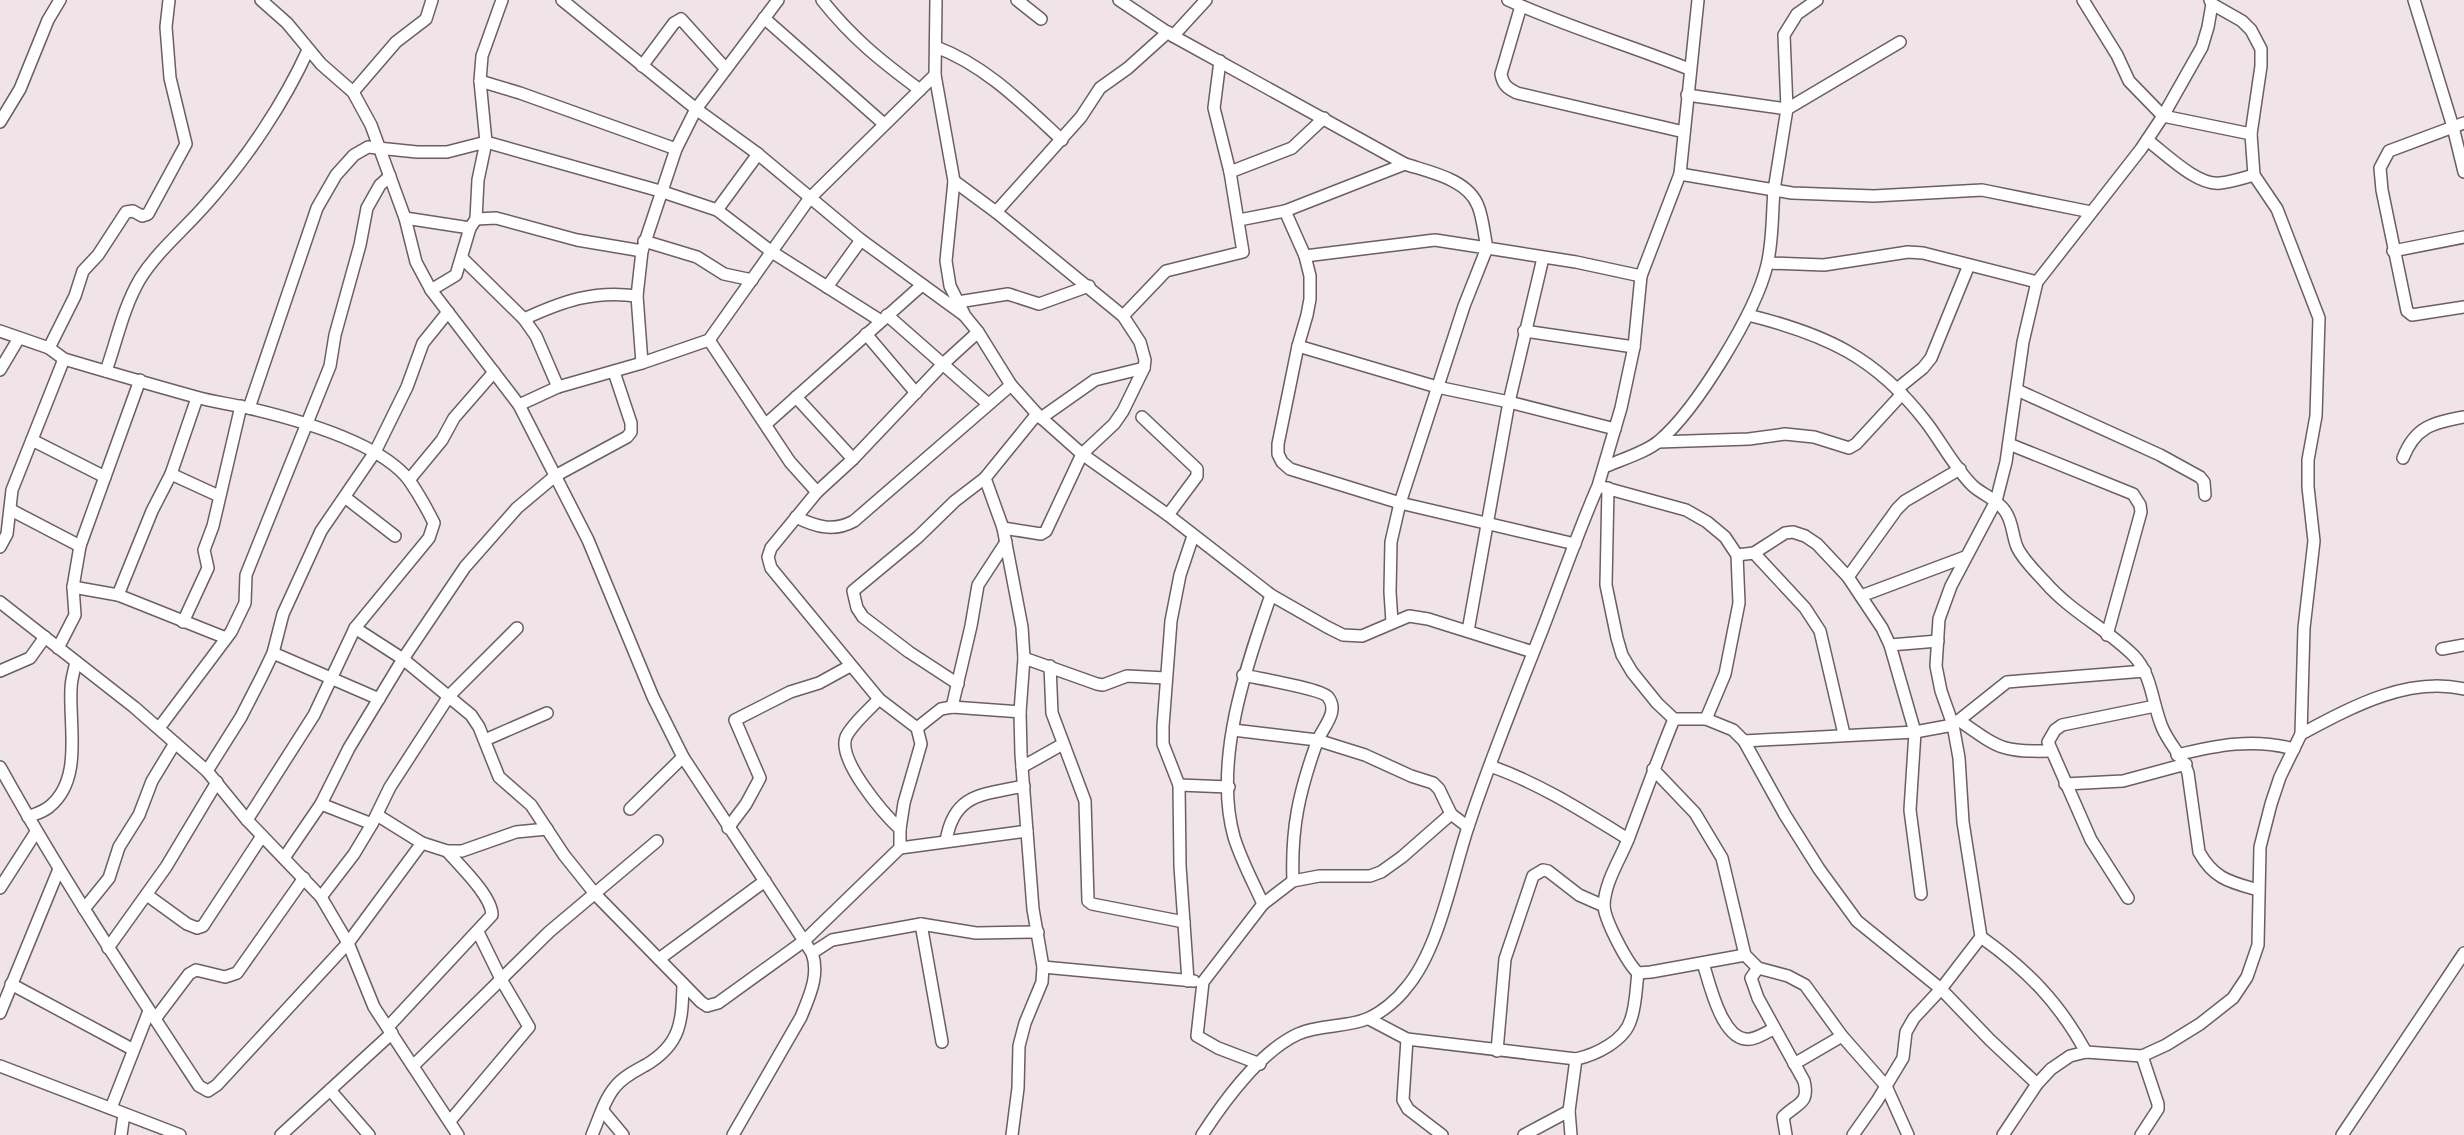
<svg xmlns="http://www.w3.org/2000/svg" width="2464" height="1135" viewBox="0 0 2464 1135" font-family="'Titillium Web',sans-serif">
<rect width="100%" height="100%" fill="#f1e4e9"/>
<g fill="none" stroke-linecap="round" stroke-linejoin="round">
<g stroke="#6a5f64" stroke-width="14">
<g id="minor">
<path d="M261 0 287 23 321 64 353 92 371 125 405 218 416 262 431 290 519 405 588 540 653 697 683 757 812 953C820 975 809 997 801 1017L733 1135"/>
<polyline points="562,0 696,109 758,154 861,240 964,315"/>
<path d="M822 0C852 38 881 61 920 90"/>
<polyline points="936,0 935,75 954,181 946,261 950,286 965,316 978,332 1011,385 1037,414 1082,454 1168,515 1271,595 1327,627 1343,635 1362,636 1409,616 1428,619 1533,652"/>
<polyline points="1017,0 1041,19"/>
<path d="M1119 0 1173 36 1405 164C1429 172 1468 179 1478 206 1483 218 1484 234 1487 248L1576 262 1641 276"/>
<path d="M1508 0C1567 27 1629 45 1689 69"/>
<polyline points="2083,0 2117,55 2129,81 2163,116 2251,134"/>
<polyline points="2414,0 2453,127 2464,172"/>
<path d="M1521 6 1501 74C1503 85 1507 88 1517 93L1684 132"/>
<polyline points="764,18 884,124"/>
<polyline points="1173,36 1206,0"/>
<path d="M936 47C985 65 1024 105 1062 140"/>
<polyline points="642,66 674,23 681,19 726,69"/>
<polyline points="480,81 520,93 676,149"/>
<polyline points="353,92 396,42 426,19 432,0"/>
<polyline points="1687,95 1787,109 1784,35 1797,14 1817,0"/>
<polyline points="0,122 20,89 48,20 60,0"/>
<polyline points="2464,123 2389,151 2380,168 2382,190 2407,311 2412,315 2464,307"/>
<path d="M2147 140C2165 153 2197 186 2220 183 2231 182 2243 178 2254 175"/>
<polyline points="1230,172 1292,148 1324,118"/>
<polyline points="1680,174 1774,190 1787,109 1900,42"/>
<polyline points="954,181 996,212 1123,316 1140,342 1145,360 1144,368 1123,411 1114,424 1082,454 1046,531 1041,534 1003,528"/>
<polyline points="717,210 758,154"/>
<polyline points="1285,211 1305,256 1310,276 1310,299 1307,315 1298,346 1278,444 1278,454 1282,462 1290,469 1400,503 1575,544"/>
<polyline points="996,212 1081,117 1100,88 1128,68 1168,32"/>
<polyline points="405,218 470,228"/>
<polyline points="476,219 496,218 577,240 642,251"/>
<polyline points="1239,220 1285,211 1405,164"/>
<polyline points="644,241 697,257 724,274 752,280"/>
<polyline points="2393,251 2464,237"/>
<polyline points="1305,256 1435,240 1487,248 1464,306 1400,503 1391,542 1390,592 1392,622"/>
<polyline points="462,258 524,319 536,336 558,387"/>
<polyline points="1768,263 1824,265 1908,252 1923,253 2037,282"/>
<polyline points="827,287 861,240"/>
<polyline points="431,290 456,275 470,228 476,219 478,180 486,142 480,81 482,56 502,0"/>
<polyline points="958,302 1008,294 1039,304 1089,286"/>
<polyline points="887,315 987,403"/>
<path d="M1748 315C1825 334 1876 357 1926 422 1940 440 1956 470 1973 486 1983 495 1997 499 2005 511 2013 522 2012 535 2017 547 2023 560 2036 572 2045 582 2072 613 2106 628 2133 655 2152 674 2152 703 2162 727 2169 744 2183 757 2188 773L2199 852C2214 879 2230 882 2258 890"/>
<polyline points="1123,316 1166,271 1243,252 1230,172 1214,108 1220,61"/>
<path d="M524 319C563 301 594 290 637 296"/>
<path d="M0 331 49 348 64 359C108 372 152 385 196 397 213 402 231 404 248 408 295 419 379 442 409 480 418 493 427 509 434 523L429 538 355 628 314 715 247 820"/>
<polyline points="1524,331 1634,347"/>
<polyline points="866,334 916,393"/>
<polyline points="709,340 790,462 817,492"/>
<polyline points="1298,346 1437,387 1509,402 1615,429"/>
<polyline points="49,348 75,296 83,271 98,255 126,212 133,211 142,216 148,214 186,144 170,78 166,27 169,0"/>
<polyline points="642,363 637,296 642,251 676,149 696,109 778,0"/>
<polyline points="0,370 19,338"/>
<path d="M106 371C117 340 123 308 140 279 158 250 186 228 208 202 247 158 284 103 308 50"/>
<polyline points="1897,389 1923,368 1931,358 1969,265"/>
<polyline points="2017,390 2160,455 2200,477 2204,482 2205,495"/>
<polyline points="796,397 853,459"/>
<polyline points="519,405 558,387 642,363 709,340 809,199 935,75"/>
<polyline points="249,408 317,208 336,175 354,155 368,147 417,152 447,152 486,142 660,191 717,210 772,252 881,321"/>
<polyline points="1142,417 1197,469 1197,476 1168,515"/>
<polyline points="1041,418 1095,380 1144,368"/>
<polyline points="766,424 922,285"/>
<polyline points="32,440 105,477"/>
<polyline points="1658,442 1749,439 1785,434 1814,437 1849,448 1856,444 1902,394"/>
<polyline points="2009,444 2133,494 2140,505 2141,512 2107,635"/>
<path d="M2403 458C2415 427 2432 423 2464 417"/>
<path d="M1604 467C1620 460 1647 452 1659 441 1696 410 1756 312 1767 265 1773 241 1772 214 1774 190L1792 193 1874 196 1982 190 2091 212"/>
<polyline points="171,474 219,496"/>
<polyline points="409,480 442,440 454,418 494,372"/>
<polyline points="1602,487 1686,510 1707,522 1725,537 1737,555 1739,603 1725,674 1706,719"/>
<polyline points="1608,488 1606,585 1617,638 1622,655 1632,672 1657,703 1674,719 1706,719 1733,730 1744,741 1785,815 1819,869 1857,921 1941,989 1990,1040 2037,1084"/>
<polyline points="346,498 395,536"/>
<polyline points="11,510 80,546"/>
<path d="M796 517C816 527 834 532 854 521L1011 385"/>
<polyline points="0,547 7,534 12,490 64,359"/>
<polyline points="1754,553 1805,608 1820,631 1844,734"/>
<polyline points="1737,555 1754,553 1785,533 1793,532 1805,536 1817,544 1848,577 1882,628 1890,645 1915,732 1910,810 1921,894"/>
<polyline points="1848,577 1897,509 1905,501 1960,469"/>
<polyline points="73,587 118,595 226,638"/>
<polyline points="118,595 152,511 171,474 197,398"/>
<polyline points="1861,596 1965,557"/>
<polyline points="0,602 134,707 207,771 247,820 321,897 348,943 374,1007 458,1135"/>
<polyline points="183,622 208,568 204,550 213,526 241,406"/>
<polyline points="355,628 403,659 471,715 479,727 499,777 531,805 564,855 596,895 701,1002 707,1006 718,1003 804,941 900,848 900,829 904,803 921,744 917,728 879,699 771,568 768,557 771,548 817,492 853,459 943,364 978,332"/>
<polyline points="1468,631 1509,402 1543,258"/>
<polyline points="1890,645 1938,641"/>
<polyline points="58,648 75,615 73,587 80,546 140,380"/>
<polyline points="2442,649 2464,645"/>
<polyline points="273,653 379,699"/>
<polyline points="1024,658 1097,684 1103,685 1127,676 1166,678"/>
<polyline points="1050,666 1052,713 1085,801 1088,901 1092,904 1184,922"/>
<polyline points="0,671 30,658 45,637"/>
<path d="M1243 675C1257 678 1322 689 1328 697 1340 712 1322 728 1317 742 1299 792 1291 828 1293 881"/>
<polyline points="958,684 909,652 863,617 857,608 853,591 918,537 955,501 985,478"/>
<path d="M879 699C869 710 852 724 846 737 837 760 884 814 900 829"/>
<polyline points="952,707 971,626 978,585 1006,542"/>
<path d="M1674 719C1658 758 1644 797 1629 837 1621 858 1605 881 1604 905 1604 919 1627 963 1638 973L1651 972 1745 955"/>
<path d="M1960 721C2000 749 2002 752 2051 751"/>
<polyline points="159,728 231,632 245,603 246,575 330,366 335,335 360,245 367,208 380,185 390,176"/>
<polyline points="917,728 941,709 952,707 1020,712"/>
<polyline points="1233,730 1317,740 1365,755 1411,776 1433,783 1439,789 1451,814 1468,827"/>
<path d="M2301 734C2350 708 2407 676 2464 689"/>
<polyline points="485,740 547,713"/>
<polyline points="1744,741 1915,732 1953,725 2007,682 2145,671"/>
<path d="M2177 755C2217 745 2254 738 2294 749"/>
<path d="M1490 766C1539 783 1584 812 1628 839"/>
<path d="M0 767C61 877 130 981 199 1086L208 1091 217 1085 348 943 422 843"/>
<polyline points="1022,767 1063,744"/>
<polyline points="1653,769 1695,813 1722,858 1745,955 1758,968 1788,976 1805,985 1842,1036 1886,1086 1908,1135"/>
<polyline points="207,771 241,717 262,676 273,653 283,614 321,531 375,452 407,387 423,343 448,312"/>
<polyline points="2065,784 2123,781 2186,764"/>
<polyline points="1179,785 1229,787"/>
<polyline points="321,804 372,824"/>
<polyline points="630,809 683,757"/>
<polyline points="377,815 422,843 447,851 462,851 516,832 547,829"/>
<path d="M28 817C35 814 43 812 49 807 83 780 69 727 71 689 71 680 74 671 76 662"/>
<polyline points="728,828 746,804 760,778 735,720 790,692 819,683 850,666"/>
<path d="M946 841C954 793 982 795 1024 786"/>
<polyline points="900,848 1027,831"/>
<polyline points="284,858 321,804 349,748 403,659 465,567 517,508 555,476 627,437 631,432 631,423 614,372"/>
<polyline points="0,888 36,832"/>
<polyline points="147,895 187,924 197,928 203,926 262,836"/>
<polyline points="321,897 354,854 372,824 390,787 449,696 517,628"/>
<polyline points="2128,898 2091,840 2048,742 2055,730 2062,725 2155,706"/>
<path d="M1263 904C1253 882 1241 860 1234 837 1213 762 1246 666 1271 595"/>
<polyline points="84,909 109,878 119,847 139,815 152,781 175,743"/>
<polyline points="921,924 942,1042"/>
<path d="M1981 937C2027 970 2058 1001 2086 1052"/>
<polyline points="108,948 166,867 217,782"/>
<polyline points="812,953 832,940 921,924 976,933 1038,932"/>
<polyline points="659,959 765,881"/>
<path d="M1703 963C1709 982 1721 1036 1745 1039 1754 1041 1766 1032 1774 1029"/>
<polyline points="1043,967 1194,981"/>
<path d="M1758 968 1751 978 1758 998 1804 1081C1810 1104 1797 1103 1783 1117L1786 1135"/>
<polyline points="1188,981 1180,866 1179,785 1163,744 1163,726 1171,621 1180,575 1193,536"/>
<polyline points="11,984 132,1049"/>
<polyline points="0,1013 59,869"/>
<polyline points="155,1019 189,974 196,970 225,977 237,973 304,878"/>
<path d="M1369 1019 1407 1039 1576 1059C1595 1055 1625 1041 1631 1019 1636 1005 1636 988 1638 973"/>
<path d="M388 1027 492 915C492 896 459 865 447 851"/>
<polyline points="1407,1039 1403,1100 1408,1109 1442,1135"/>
<polyline points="1497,1051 1505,959 1533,876 1543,870 1548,871 1579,895 1604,906"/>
<polyline points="1260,1064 1218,1048 1197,1036 1203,982 1263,904 1293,881 1319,876 1370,876 1381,872 1402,857 1451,814"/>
<polyline points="1794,1064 1842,1036"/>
<polyline points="0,1066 180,1135"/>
<polyline points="413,1066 549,932 657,841"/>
<polyline points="330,1090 369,1135"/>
<polyline points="111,1108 149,1011"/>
<polyline points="603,1111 623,1135"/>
<polyline points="450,1121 529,1027 502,981 478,932"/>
<polyline points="121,1135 124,1114"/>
<polyline points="281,1135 392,1033"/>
<path d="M592 1135C599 1119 604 1100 615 1087 623 1077 635 1071 646 1065 681 1044 682 1022 683 984"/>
<polyline points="1012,1135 1018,1088 1019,1046 1025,1023 1042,982 1043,967 1033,909 1021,754 1020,712 1024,658 1022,627 1003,528 985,478 1037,414"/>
<path d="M1202 1135C1224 1101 1261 1051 1298 1034 1320 1024 1347 1028 1369 1018 1382 1012 1397 1000 1406 988 1439 950 1452 875 1468 827 1490 760 1517 694 1543 628 1561 581 1578 532 1598 486L1621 408 1634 347 1641 276 1680 174 1698 0"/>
<polyline points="1524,1135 1569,1111"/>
<polyline points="1571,1135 1569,1111 1576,1059"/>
<polyline points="1853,1135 1877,1101 1903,1058 1906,1032 1914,1018 1941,989 1981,937 1963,822 1959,758 1953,725 1941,691 1936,666 1939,619 1951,586 1996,501 2006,462 2023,342 2037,282 2141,149 2163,116 2202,47 2208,27 2212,4 2210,0"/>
<polyline points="2003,1135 2037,1084 2051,1069 2070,1056 2086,1052 2142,1056 2166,1045 2200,1024 2233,998 2247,977 2258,945 2260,847 2271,804 2280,777 2301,734 2304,628 2314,541 2308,487 2308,460 2316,416 2319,318 2277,209 2254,175 2251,134 2261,66 2261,49 2251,30 2242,21 2212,4"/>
<polyline points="2141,1135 2158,1109 2158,1104 2142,1056"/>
<polyline points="2342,1135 2464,953"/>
</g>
</g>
<use href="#minor" stroke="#fff" stroke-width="11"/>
</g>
</svg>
